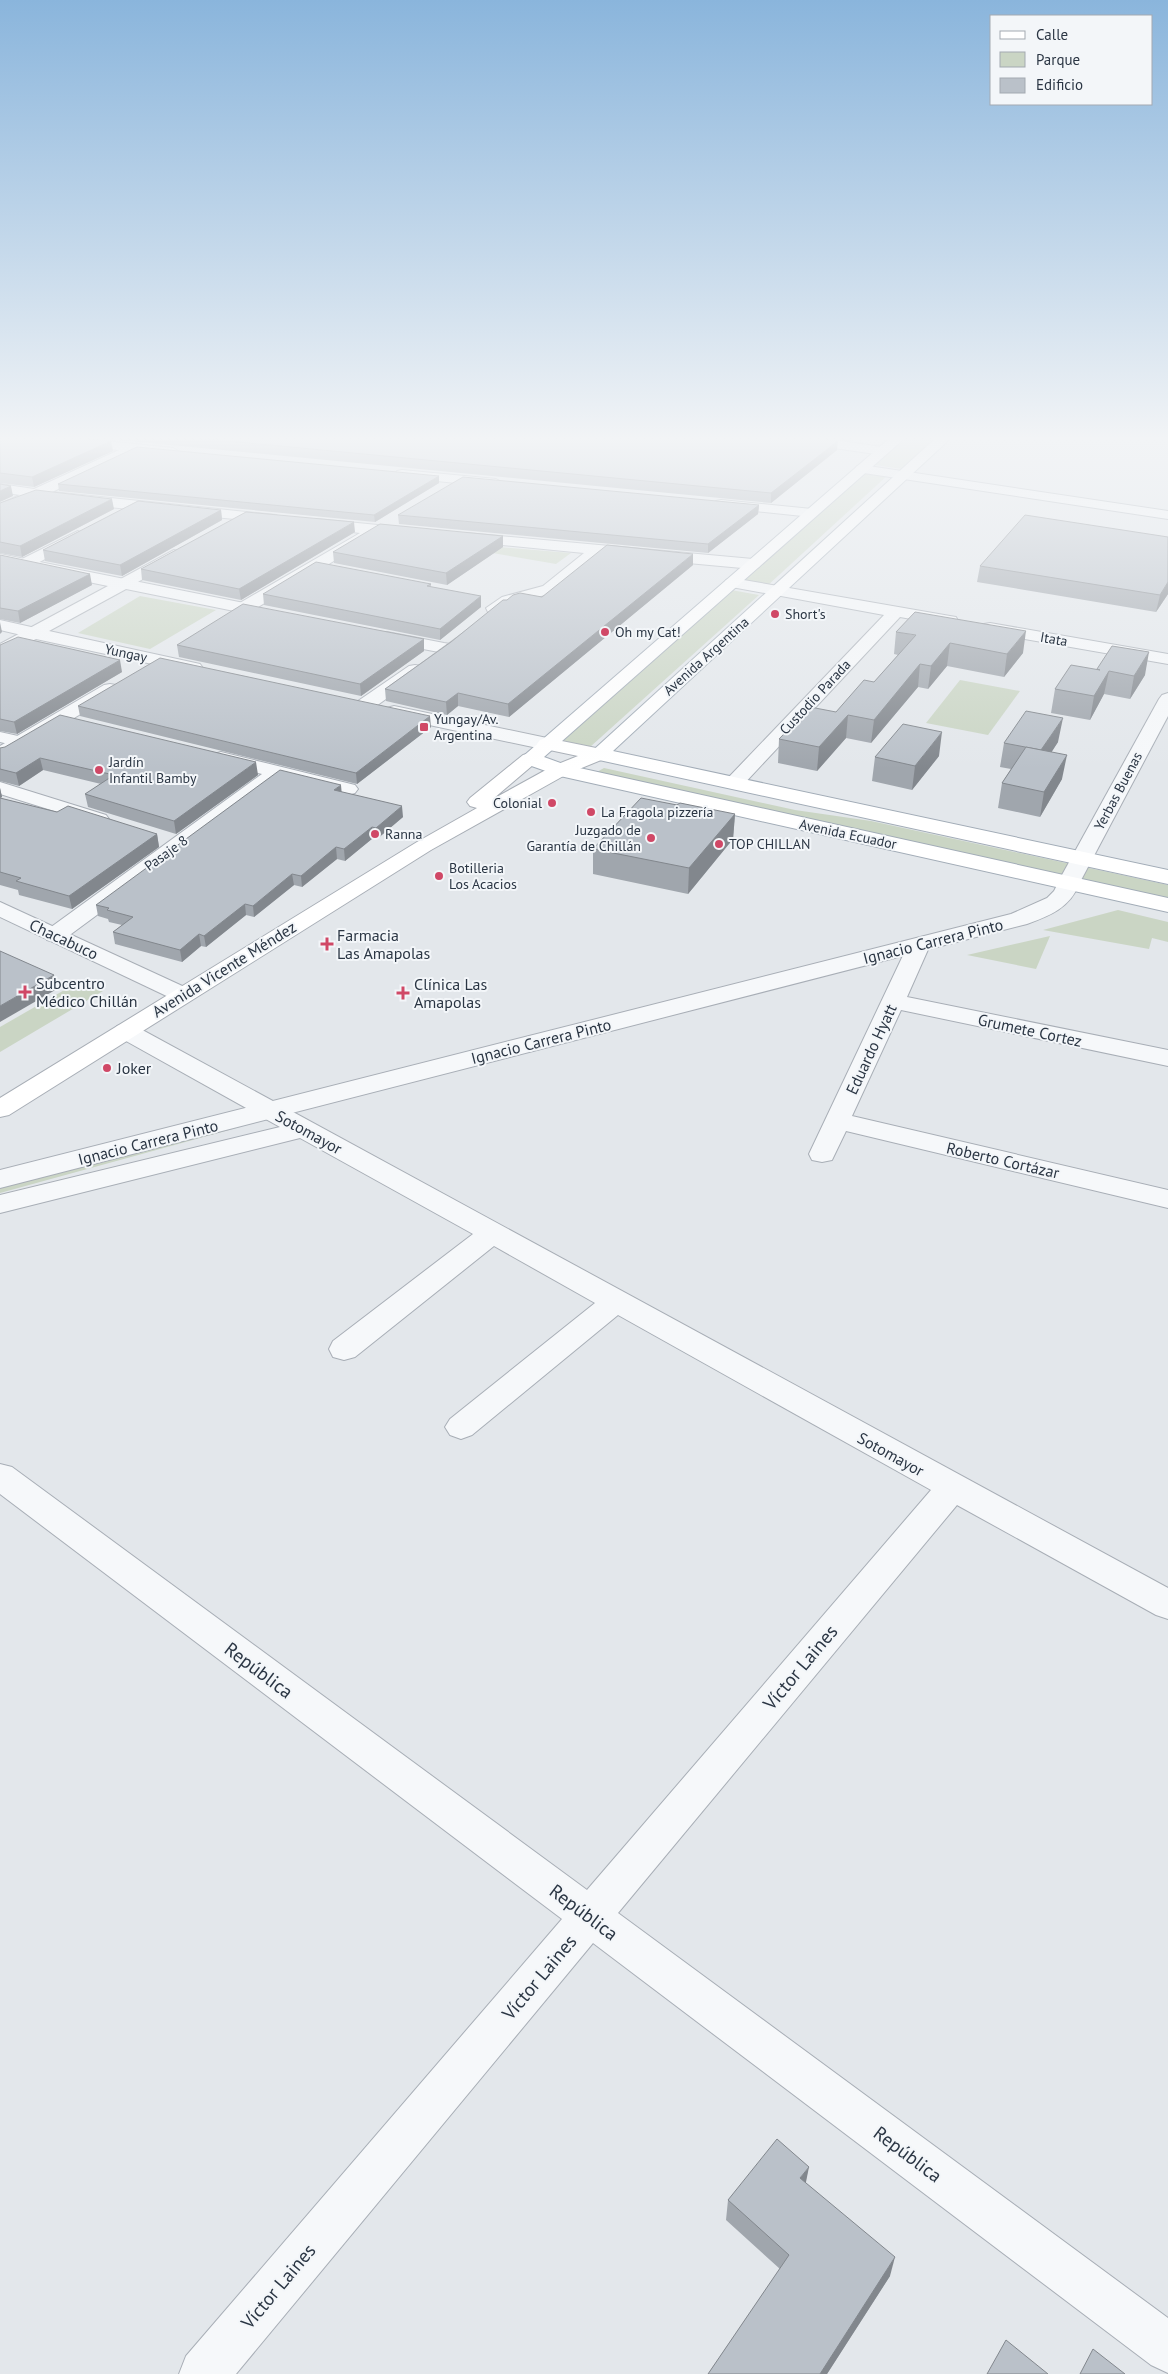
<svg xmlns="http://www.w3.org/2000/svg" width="1168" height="2374" viewBox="0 0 1168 2374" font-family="'PT Sans',sans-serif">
<rect width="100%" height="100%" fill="#e3e7eb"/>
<g fill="#cad5c4">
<polygon points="907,437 938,437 902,469 875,465"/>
<polygon points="867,471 889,474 766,587 740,582"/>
<polygon points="416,540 571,553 556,564"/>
<polygon points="731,590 759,595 590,747 562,741"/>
<polygon points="140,596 216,610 150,649 78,633"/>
<polygon points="960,680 1020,691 988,735 926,723"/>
<polygon points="604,768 795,810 871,821 1168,885 1168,899 595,773"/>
<polygon points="1118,910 1168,922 1168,942 1152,938 1149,949 1043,930"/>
<polygon points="1050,936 1036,969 967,955"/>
<polygon points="80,981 103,991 0,1052 0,1027"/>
<polygon points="236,1120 240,1127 0,1193 0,1184"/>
</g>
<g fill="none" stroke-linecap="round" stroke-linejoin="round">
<g stroke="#a8aeb6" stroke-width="2">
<polygon id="pedestrian" points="0,732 27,738 29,742 27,746 21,747 0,742"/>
</g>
<g stroke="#a8aeb6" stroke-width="2">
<g id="minor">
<polygon points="23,437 67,437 173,448 180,452 173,456 137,452 52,492 276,515 283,519 276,523 77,504 38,498 0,514 0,504 20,495 0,492 0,484 34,489 119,450 30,441"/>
<polygon points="779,437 813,437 882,447 889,451 882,455 786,441"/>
<polygon points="402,470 496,479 503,483 496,487 397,477 395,474 397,471"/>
<polygon points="721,500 812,509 819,513 812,517 716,507 714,504 716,501"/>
<polygon points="317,519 408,528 416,533 408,538 371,534 373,536 370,539 250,612 238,612 236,608 238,604 360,533 312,527 309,524 312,521"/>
<polygon points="78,531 86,536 83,539 30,567 18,567 16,564 18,561"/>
<polygon points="466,533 753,559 759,561 761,564 759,567 753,569 601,555 555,592 513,604 500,612 488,612 486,608 502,597 543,586 584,553 461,541 458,538 461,535"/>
<polygon points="174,550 180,552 182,555 180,558 129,587 117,587 115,584 117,581"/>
<polygon points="732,578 950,616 956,617 958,621 956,625 950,626 900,617 741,787 734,789 727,787 724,783 727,779 884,615 726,586 724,583 726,580"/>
<polygon points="0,620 40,629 43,633 40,637 34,638 0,630"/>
<polygon points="990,623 1168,654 1168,664 984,632 981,628 984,624"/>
<polygon points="387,632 444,643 450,644 453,648 450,652 444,653 381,641 378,637 381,633"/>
<polygon points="415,665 421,666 424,670 421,674 372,709 358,709 356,705 358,701 409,666"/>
<polygon points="110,684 116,685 119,689 116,693 7,758 0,760 0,746 104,685"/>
<polygon points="1168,693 1168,716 1079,884 1076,889 1068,891 1060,889 1057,884 1159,699 1162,695"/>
<polygon points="221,752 355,785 358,789 355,793 348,795 281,779 63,940 55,942 47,940 44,935 47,930 262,774 214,762 211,758 214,754"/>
<polygon points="0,782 106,815 109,819 106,823 99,825 0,794"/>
<polygon points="919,938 927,940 930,945 907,997 1168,1050 1168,1066 901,1010 852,1116 1168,1190 1168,1208 846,1131 832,1160 822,1162 812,1160 809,1154 908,945 911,940"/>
<polygon points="126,1024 135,1026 1168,1588 1168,1619 1156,1615 957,1505 618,1913 1168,2318 1168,2373 1151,2365 593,1943 236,2374 179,2374 186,2356 562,1919 0,1494 0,1464 12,1467 587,1890 931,1490 618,1315 472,1435 461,1439 450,1435 445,1427 450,1419 595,1303 494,1246 355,1357 344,1360 333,1357 329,1349 333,1341 473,1234 300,1138 0,1213 0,1195 280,1127 117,1036 114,1031 117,1026"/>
</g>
</g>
<g stroke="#a8aeb6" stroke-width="2">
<g id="tertiary">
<polygon points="862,465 1168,511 1168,519 857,472 855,469 857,466"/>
<polygon points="0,554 244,603 250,604 252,608 250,612 244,613 126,589 49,631 200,664 203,668 200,672 194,673 36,639 0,656 0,644 108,586 0,564"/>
<polygon points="394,706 547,738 554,740 557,744 554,748 547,750 387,716 385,712 387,708"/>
<path d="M1068 877 1076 879 1079 884C1070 908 1049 916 1027 924L0 1188V1170L1011 914 1047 898 1054 891 1060 879Z"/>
<polygon points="0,902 191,990 195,995 191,1000 183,1002 175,1000 0,917"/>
</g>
</g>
<g stroke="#a8aeb6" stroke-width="2">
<polygon id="secondary" points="547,738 606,750 609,754 606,758 567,774 431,850 9,1115 0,1117 0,1098 417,842 477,808 470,806 467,802 470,798 523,755 530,753 537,755 540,759 493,799 553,766 578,756 540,748 537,744 540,740"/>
</g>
<g stroke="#a2acb7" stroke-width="2">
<g id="primary">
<polygon points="891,437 906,437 544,757 566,765 1168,898 1168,912 560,776 523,763 520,759"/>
<polygon points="937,437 952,437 613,751 1168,870 1168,884 599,760 592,758 589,754"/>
</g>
</g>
<use href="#pedestrian" fill="#f6f8fa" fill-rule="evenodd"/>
<use href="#minor" fill="#f6f8fa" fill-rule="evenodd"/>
<use href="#tertiary" fill="#f6f8fa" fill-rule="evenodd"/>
<use href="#secondary" fill="#fff" fill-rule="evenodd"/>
<use href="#primary" fill="#fff" fill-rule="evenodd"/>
</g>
<g fill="#a0a6ad">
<polygon points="0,437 113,451 34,487 0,483"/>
<polygon points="87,437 812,437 837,450 771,503"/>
<polygon points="825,437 855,437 850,441"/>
<polygon points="439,483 375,522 59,491 58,484"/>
<polygon points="0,503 114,509 22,557 0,553"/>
<polygon points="759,505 758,514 708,553 399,524 398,515"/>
<polygon points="221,510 222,520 122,576 45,561 43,550"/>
<polygon points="355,532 241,600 142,580 141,569"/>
<polygon points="503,536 503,547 447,585 334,563 333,552"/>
<polygon points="0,555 92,585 20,623 0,619"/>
<polygon points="693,565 509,717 458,706 447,715 386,701 385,689 507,600 542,597"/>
<polygon points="980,566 1168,594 1156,612 977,582"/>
<polygon points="431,584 431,587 481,607 440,640 264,605 263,594"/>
<polygon points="896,632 1023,653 1004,677 947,666 928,689 918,687 871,743 846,738 817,771 778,763 779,739 836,712 874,682 898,655 894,654"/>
<polygon points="424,639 424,651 361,696 179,657 177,645"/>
<polygon points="0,645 122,672 17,734 0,731"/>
<polygon points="1097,669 1145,675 1130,699 1104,694 1090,720 1051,713 1055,689"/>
<polygon points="78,706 431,727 357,784 80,716"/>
<polygon points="1058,742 1051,752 1062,779 1040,817 998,808 1002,783 1011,769 1000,767 1004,743"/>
<polygon points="0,748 258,775 176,834 88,807 85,794 101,784 43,770 19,786 0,781"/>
<polygon points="939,756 912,790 872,781 875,757"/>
<polygon points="0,788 2,797 0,798 57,812 157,834 159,847 72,909 19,895 18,890 0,885"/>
<polygon points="342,792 403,817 377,839 373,838 345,861 337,859 302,887 294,885 254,917 246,915 206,947 201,946 182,962 115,944 113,932 122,925 109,922 108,919 98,916 96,905"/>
<polygon points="677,805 735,814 733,839 688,894 593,874 593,849"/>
<polygon points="806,2183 890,2276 827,2374 708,2374 780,2269 726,2220 728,2200"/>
</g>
<g fill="#82878d">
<polygon points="111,441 113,451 34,487 32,477"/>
<polygon points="838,441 837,450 771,503 771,493"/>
<polygon points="439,476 439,483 375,522 374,515"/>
<polygon points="11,486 13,496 0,502 0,491"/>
<polygon points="112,499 114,509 22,557 20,546"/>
<polygon points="759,505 758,514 708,553 708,544"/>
<polygon points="221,510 222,520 122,576 120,565"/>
<polygon points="354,522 355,532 241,600 239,589"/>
<polygon points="503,536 503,547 447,585 446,573"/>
<polygon points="693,554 693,565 509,717 508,704"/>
<polygon points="90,574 92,585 20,623 18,611"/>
<polygon points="1168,582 1168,594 1156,612 1160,595"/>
<polygon points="481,596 481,607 440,640 440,629"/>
<polygon points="0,622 2,632 0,634"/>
<polygon points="1026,631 1023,653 1004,677 1007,654"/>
<polygon points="424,639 424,651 361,696 360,684"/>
<polygon points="950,643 947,666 928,689 931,666"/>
<polygon points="1149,652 1145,675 1130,699 1134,676"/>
<polygon points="120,660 122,672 17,734 14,722"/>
<polygon points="920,664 918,687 871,743 874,720"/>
<polygon points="1109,671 1104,694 1090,720 1094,696"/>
<polygon points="458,693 458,706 447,715 446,702"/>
<polygon points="848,715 846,738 817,771 819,747"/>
<polygon points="430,716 431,727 357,784 356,773"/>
<polygon points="1063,718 1058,742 1037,775 1041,750"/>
<polygon points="942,732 939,756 912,790 915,766"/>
<polygon points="1067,755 1062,779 1040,817 1044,792"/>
<polygon points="40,758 43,770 19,786 16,773"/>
<polygon points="256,762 258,775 176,834 174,821"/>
<polygon points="341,785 342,796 334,790"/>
<polygon points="0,788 2,797 0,798"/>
<polygon points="402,806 403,817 377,839 376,828"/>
<polygon points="735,814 733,839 688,894 689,868"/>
<polygon points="372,827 373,838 345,861 344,849"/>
<polygon points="157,834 159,847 72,909 69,896"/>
<polygon points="336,847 337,859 302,887 301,876"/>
<polygon points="292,874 294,885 254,917 253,906"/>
<polygon points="245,904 246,915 206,947 204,936"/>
<polygon points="199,934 201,946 182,962 180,950"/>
<polygon points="54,975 57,989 0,1022 0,1006"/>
<polygon points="809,2167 805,2187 800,2178"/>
<polygon points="895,2257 890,2276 827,2374 820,2374"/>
</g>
<g fill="#bac1c9" stroke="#82878d">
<polygon points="0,437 65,437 111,441 32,477 0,473"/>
<polygon points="186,437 812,437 838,441 771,493"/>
<polygon points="137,447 439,476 374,515 58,484"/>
<polygon points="463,477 759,505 708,544 398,515"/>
<polygon points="0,484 11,486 0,491"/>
<polygon points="36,490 112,499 20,546 0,542 0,503"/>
<polygon points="138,501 221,510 120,565 43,550"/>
<polygon points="246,512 354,522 239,589 141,569"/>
<polygon points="1025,515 1168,537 1168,582 1160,595 980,566"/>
<polygon points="380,524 503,536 446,573 333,552"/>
<polygon points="607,545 693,554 508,704 458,693 446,702 385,689 451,642 503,600 507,600 513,595 520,593 542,597"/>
<polygon points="0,555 90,574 18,611 0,608"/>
<polygon points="316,562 431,584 427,586 481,596 440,629 263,594"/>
<polygon points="243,604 424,639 360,684 177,645"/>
<polygon points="915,612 1026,631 1007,654 950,643 931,666 920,664 874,720 848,715 819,747 779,739 810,707 836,712 864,680 874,682 916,635 896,632"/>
<polygon points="18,637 120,660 14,722 0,719 0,645"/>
<polygon points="1112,646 1149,652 1134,676 1109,671 1094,696 1055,689 1071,665 1100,670 1097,669"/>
<polygon points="160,658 430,716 356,773 78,706"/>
<polygon points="1026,711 1063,718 1041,750 1004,743"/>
<polygon points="60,715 256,762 174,821 85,794 114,775 40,758 16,773 0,769 0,748 5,747"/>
<polygon points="903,724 942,732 915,766 875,757"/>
<polygon points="1026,747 1067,755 1044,792 1002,783"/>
<polygon points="280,770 341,785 334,790 402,806 376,828 372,827 344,849 336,847 301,876 292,874 253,906 245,904 204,936 199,934 180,950 113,932 133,917 107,910 109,908 96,905"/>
<polygon points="0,798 57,812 68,806 157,834 69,896 16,881 21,878 0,872"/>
<polygon points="641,798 677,805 680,803 735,814 689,868 593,849"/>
<polygon points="0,951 54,975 0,1006"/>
<polygon points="777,2139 809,2167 800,2178 895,2257 820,2374 708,2374 789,2255 728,2200"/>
<polygon points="1006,2340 1048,2374 987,2374"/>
<polygon points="1093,2349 1125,2374 1080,2374"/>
</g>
<linearGradient id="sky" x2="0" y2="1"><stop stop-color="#8ab5dc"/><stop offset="0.57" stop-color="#f2f4f6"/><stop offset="1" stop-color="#f2f4f6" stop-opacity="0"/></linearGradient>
<rect width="1168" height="769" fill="url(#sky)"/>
<g fill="#d04866" stroke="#f3f6f9" stroke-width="2">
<circle cx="775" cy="614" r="5"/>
<circle cx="605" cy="632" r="5"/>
<rect x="419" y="722" width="10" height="10" rx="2.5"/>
<circle cx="99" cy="770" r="5"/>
<circle cx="552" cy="803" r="5"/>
<circle cx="591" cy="812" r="5"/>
<circle cx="375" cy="834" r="5"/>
<circle cx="651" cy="838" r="5"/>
<circle cx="719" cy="844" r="5"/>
<circle cx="439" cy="876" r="5"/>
<path d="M324.5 936.5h5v5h5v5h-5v5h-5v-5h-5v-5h5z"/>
<path d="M22.5 984.5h5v5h5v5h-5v5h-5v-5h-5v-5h5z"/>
<path d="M400.5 985.5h5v5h5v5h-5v5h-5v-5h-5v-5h5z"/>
<circle cx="107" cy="1068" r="5"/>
</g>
<g text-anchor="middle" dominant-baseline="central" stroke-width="4" stroke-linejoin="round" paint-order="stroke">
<g font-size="14" fill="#2b3644" stroke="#f3f6f9" text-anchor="start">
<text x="785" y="614">Short's</text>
<text x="615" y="632">Oh my Cat!</text>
<text x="434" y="719">Yungay/Av.<tspan x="434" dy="16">Argentina</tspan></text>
<text x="109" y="762">Jardín<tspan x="109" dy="16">Infantil Bamby</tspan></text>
<text x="542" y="803" text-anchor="end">Colonial</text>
<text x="601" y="812">La Fragola pizzería</text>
<text x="641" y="830" text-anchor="end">Juzgado de<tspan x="641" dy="16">Garantía de Chillán</tspan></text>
<text x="385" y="834">Ranna</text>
<text x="729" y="844">TOP CHILLAN</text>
<text x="449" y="868">Botilleria<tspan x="449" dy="16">Los Acacios</tspan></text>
</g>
<g font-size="14" fill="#2b3644" stroke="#f3f6f9">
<text transform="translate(1054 639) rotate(10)">Itata</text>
<text transform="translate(126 653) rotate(12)">Yungay</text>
<text transform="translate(706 656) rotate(-42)">Avenida Argentina</text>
<text transform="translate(815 697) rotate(-47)">Custodio Parada</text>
<text transform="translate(1118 791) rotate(-62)">Yerbas Buenas</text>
<text transform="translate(848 834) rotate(12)">Avenida Ecuador</text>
<text transform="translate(166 853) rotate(-36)">Pasaje 8</text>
</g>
<g font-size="16" fill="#2b3644" stroke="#f3f6f9" text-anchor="start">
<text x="337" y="935">Farmacia<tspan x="337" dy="18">Las Amapolas</tspan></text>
<text x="36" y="983">Subcentro<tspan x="36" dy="18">Médico Chillán</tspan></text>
<text x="414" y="984">Clínica Las<tspan x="414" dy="18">Amapolas</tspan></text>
<text x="117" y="1068">Joker</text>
</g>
<g font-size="16" fill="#2b3644" stroke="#f3f6f9">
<text transform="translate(64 939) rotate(25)">Chacabuco</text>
<text transform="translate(933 941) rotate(-14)">Ignacio Carrera Pinto</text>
<text transform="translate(224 969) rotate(-32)">Avenida Vicente Méndez</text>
<text transform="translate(1030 1030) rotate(12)">Grumete Cortez</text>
<text transform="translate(541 1041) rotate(-14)">Ignacio Carrera Pinto</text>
<text transform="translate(871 1049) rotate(-65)">Eduardo Hyatt</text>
<text transform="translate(309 1132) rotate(29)">Sotomayor</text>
<text transform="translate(148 1142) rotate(-14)">Ignacio Carrera Pinto</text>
<text transform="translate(1003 1160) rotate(13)">Roberto Cortázar</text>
<text transform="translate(891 1454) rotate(29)">Sotomayor</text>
</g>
<g font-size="19" fill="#2b3644" stroke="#f3f6f9">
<text transform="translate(800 1667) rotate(-50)">Víctor Laines</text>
<text transform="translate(259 1670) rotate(37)">República</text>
<text transform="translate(584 1912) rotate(37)">República</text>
<text transform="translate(539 1977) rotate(-50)">Víctor Laines</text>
<text transform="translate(908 2154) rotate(37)">República</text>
<text transform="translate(278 2286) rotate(-50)">Víctor Laines</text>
</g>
</g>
<rect x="990" y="15" width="162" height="90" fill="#f3f6f9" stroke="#a3a9b1"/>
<rect x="1000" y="31" width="25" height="8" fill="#ffffff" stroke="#a3a9b1"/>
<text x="1036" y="40" font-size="15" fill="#2b3644">Calle</text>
<rect x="1000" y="52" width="25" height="15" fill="#cad5c4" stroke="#a3a9b1"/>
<text x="1036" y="65" font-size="15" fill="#2b3644">Parque</text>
<rect x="1000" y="78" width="25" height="15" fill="#bac1c9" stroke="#a3a9b1"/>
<text x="1036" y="90" font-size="15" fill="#2b3644">Edificio</text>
</svg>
